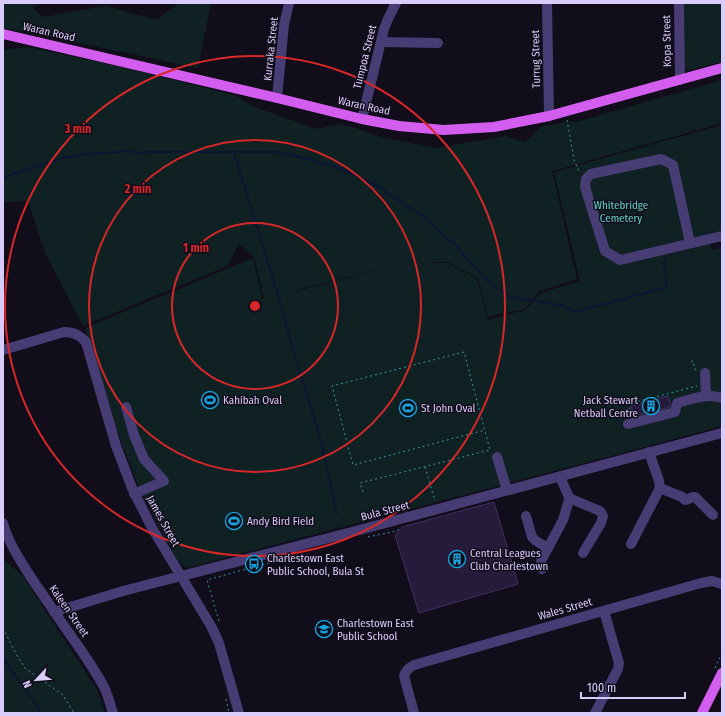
<svg xmlns="http://www.w3.org/2000/svg" width="725" height="716" viewBox="0 0 725 716" font-family="'Fira Sans Condensed',sans-serif">
<rect width="100%" height="100%" fill="#120d1b"/>
<g fill="#102124">
<polygon points="3,3 39,3 33,8 42,17 106,6 156,20 180,3 211,3 198,68 75,42 3,28"/>
<polygon points="684,3 722,3 722,62 688,70 685,67"/>
<path d="M28 47 131 69 237 96 252 106 316 129 338 124 352 127 381 137 436 148 505 136 525 142 542 126 561 123 580 121 722 80V123L552 171 577 279 540 291 524 309 488 317 478 278 448 262H410L296 290V292L297 291 410 262 448 263 477 279 488 320 525 310 541 293 580 281 554 172 722 125V234L663 247 666 255 710 243 712 250 722 248V426C550 473 378 517 206 563L186 568 175 557 140 491 116 428 85 328 253 258 262 298H264L254 257 239 244 227 266 83 326 45 253 28 201 3 202V50Z"/>
<polygon points="3,559 22,575 98,691 105,713 3,713"/>
</g>
<g fill="none" stroke-linecap="round" stroke-linejoin="round">
<g stroke="#0d1434" stroke-width="2">
<polyline points="234,153 278,295 294,353 320,437 337,514"/>
<polyline points="3,178 21,171 55,161 62,158 87,154 129,151 137,153 151,152 275,152 292,155 337,167 364,179 383,189 388,194 422,215 448,239 453,242 490,284 510,297 560,305 575,312 667,287 664,265 665,257"/>
<polyline points="3,658 42,713"/>
</g>
</g>
<g fill="#261b3a" stroke="#432f63">
<polygon points="668,396 670,403 670,407 634,416 631,406"/>
<polygon points="494,502 518,584 419,613 395,535 402,527"/>
</g>
<g fill="none" stroke-linecap="round" stroke-linejoin="round">
<g stroke="#3896a2" stroke-width="1" stroke-dasharray="2 3" stroke-linecap="butt">
<polyline points="567,120 574,160 580,173"/>
<polyline points="691,362 693,361 696,373"/>
<polyline points="627,398 631,414"/>
<polyline points="628,404 697,386"/>
<polyline points="425,467 435,501"/>
<polyline points="363,492 360,483 490,450 464,352 332,386 353,465 485,430"/>
<polyline points="368,537 397,531 399,529"/>
<polyline points="219,621 207,580 279,560"/>
<polyline points="3,628 16,654 25,668 63,695 74,713"/>
<polyline points="715,668 722,653"/>
<polyline points="226,699 229,713"/>
</g>
<g stroke="#483c75" stroke-width="10">
<polyline points="547,3 549,116"/>
<polyline points="679,3 680,80"/>
<polyline points="382,42 438,43"/>
<polyline points="277,98 284,25 289,3"/>
<polyline points="362,119 384,29 388,19 396,3"/>
<polyline points="690,243 673,165 661,159 591,174 586,179 585,187 605,251 620,260 722,236"/>
<path d="M3 350 64 332C74 332 79 335 86 342L116 446 132 488 152 528 211 626 219 643 239 713"/>
<polyline points="705,373 706,396"/>
<polyline points="126,407 134,435 144,459 164,481 134,494"/>
<path d="M628 424 675 412 677 403C693 399 706 393 722 398"/>
<polyline points="497,457 507,490"/>
<path d="M660 488 682 497 685 500C689 500 691 496 695 497L713 515"/>
<polyline points="569,498 600,511 603,516 601,523 583,553"/>
<polyline points="526,516 532,537 536,541 548,548"/>
<path d="M3 523C9 545 22 563 34 582 46 599 57 616 69 633 81 650 94 668 104 687 108 695 110 704 113 713"/>
<polyline points="631,544 660,488 659,481 649,452"/>
<polyline points="542,569 541,561 563,520 569,500 569,497 560,477"/>
<polyline points="54,612 123,591 348,533 722,433"/>
<path d="M414 713 404 676C406 670 409 668 414 665L701 583 712 581 722 584"/>
<polyline points="595,713 618,669 619,663 604,611"/>
</g>
<g stroke="#d25def" stroke-width="10">
<polyline points="3,34 277,98 362,119 399,126 444,130 494,127 549,116 722,68"/>
<polyline points="702,713 722,673"/>
</g>
</g>
<g fill="none" stroke="#d62828" stroke-width="2">
<circle cx="255" cy="306" r="83"/>
<circle cx="255" cy="306" r="166"/>
<circle cx="255" cy="306" r="250"/>
</g>
<defs>
<g id="stadium-ring" transform="scale(0.9)"><circle r="9.5" fill="#120d1b" stroke="#16a5dc" stroke-width="1.5"/><path d="M0-5a6.5 5 0 1 0 0 10a6.5 5 0 1 0 0-10ZM-3.5-1.8h7v3.6h-7Z" fill="#16a5dc"/></g>
<g id="building-ring" transform="scale(0.9)"><circle r="9.5" fill="#120d1b" stroke="#16a5dc" stroke-width="1.5"/><path d="M-4-6H4V6H1V3H-1V6H-4ZM-2.5-4.3h1.7v1.8h-1.7ZM.8-4.3h1.7v1.8H.8ZM-2.5-1h1.7V.8h-1.7ZM.8-1h1.7V.8H.8Z" fill="#16a5dc"/></g>
<g id="bus-ring" transform="scale(0.9)"><circle r="9.5" fill="#120d1b" stroke="#16a5dc" stroke-width="1.5"/><path d="M-5-6H5V4H4V6H2V4H-2V6H-4V4H-5ZM-3.5-4V0h7V-4ZM-3.5 1.2v1.5H-2V1.2ZM2 1.2v1.5H3.5V1.2Z" fill="#16a5dc"/></g>
<g id="school-ring" transform="scale(0.9)"><circle r="9.5" fill="#120d1b" stroke="#16a5dc" stroke-width="1.5"/><path d="M0-5L7-2L0 1L-7-2ZM-4 1L0 2.5L4 1V4Q0 6-4 4Z" fill="#16a5dc"/></g>
</defs>
<g fill-rule="evenodd">
<use href="#stadium-ring" x="210" y="400"/>
<use href="#building-ring" x="651" y="406"/>
<use href="#stadium-ring" x="408" y="408"/>
<use href="#stadium-ring" x="234" y="521"/>
<use href="#building-ring" x="457" y="559"/>
<use href="#bus-ring" x="254" y="564"/>
<use href="#school-ring" x="324" y="629"/>
</g>
<g text-anchor="middle" dominant-baseline="central" stroke-width="3" stroke-linejoin="round" paint-order="stroke">
<g font-size="11" fill="#d9ccfa" stroke="#120d1b">
<text transform="translate(49 32) rotate(13)">Waran Road</text>
<text transform="translate(667 41) rotate(-91)">Kopa Street</text>
<text transform="translate(271 49) rotate(-84)">Kurraka Street</text>
<text transform="translate(365 57) rotate(-76)">Tumpoa Street</text>
<text transform="translate(536 59) rotate(-91)">Turrug Street</text>
<text transform="translate(364 106) rotate(12)">Waran Road</text>
<text transform="translate(385 511) rotate(-15)">Bula Street</text>
<text transform="translate(163 521) rotate(61)">James Street</text>
<text transform="translate(565 609) rotate(-16)">Wales Street</text>
<text transform="translate(69 611) rotate(55)">Kaleen Street</text>
</g>
<g font-size="11" fill="#60d1c9" stroke="#120d1b">
<text x="621" y="205">Whitebridge<tspan x="621" dy="13">Cemetery</tspan></text>
</g>
<g font-size="11" fill="#d9ccfa" stroke="#120d1b" text-anchor="start">
<text x="223" y="400">Kahibah Oval</text>
<text x="638" y="400" text-anchor="end">Jack Stewart<tspan x="638" dy="13">Netball Centre</tspan></text>
<text x="421" y="408">St John Oval</text>
<text x="247" y="521">Andy Bird Field</text>
<text x="470" y="553">Central Leagues<tspan x="470" dy="13">Club Charlestown</tspan></text>
<text x="267" y="558">Charlestown East<tspan x="267" dy="13">Public School, Bula St</tspan></text>
<text x="337" y="623">Charlestown East<tspan x="337" dy="13">Public School</tspan></text>
</g>
</g>
<circle cx="255" cy="306" r="6" fill="#d62828" stroke="#120d1b" stroke-width="2"/>
<g font-size="12" text-anchor="middle" font-weight="bold" fill="#d62828" stroke="#120d1b" stroke-width="3" stroke-linejoin="round" paint-order="stroke">
<text x="78" y="133">3 min</text>
<text x="138" y="193">2 min</text>
<text x="196" y="252">1 min</text>
</g>
<rect width="725" height="716" fill="none" stroke="#d9ccfa" stroke-width="8"/>
<g transform="translate(36 680) rotate(244)" stroke="#120d1b" stroke-width="3" paint-order="stroke">
<path d="M0-3L7 15L0 10L-7 15Z" fill="#d9ccfa"/>
<text y="-6" font-size="11" font-weight="bold" text-anchor="middle" fill="#d9ccfa">N</text>
</g>
<path d="M581 692v6h104v-6" fill="none" stroke="#d9ccfa" stroke-width="2"/>
<text x="587" y="692" font-size="12" fill="#d9ccfa" stroke="#120d1b" stroke-width="3" paint-order="stroke">100 m</text>
</svg>
